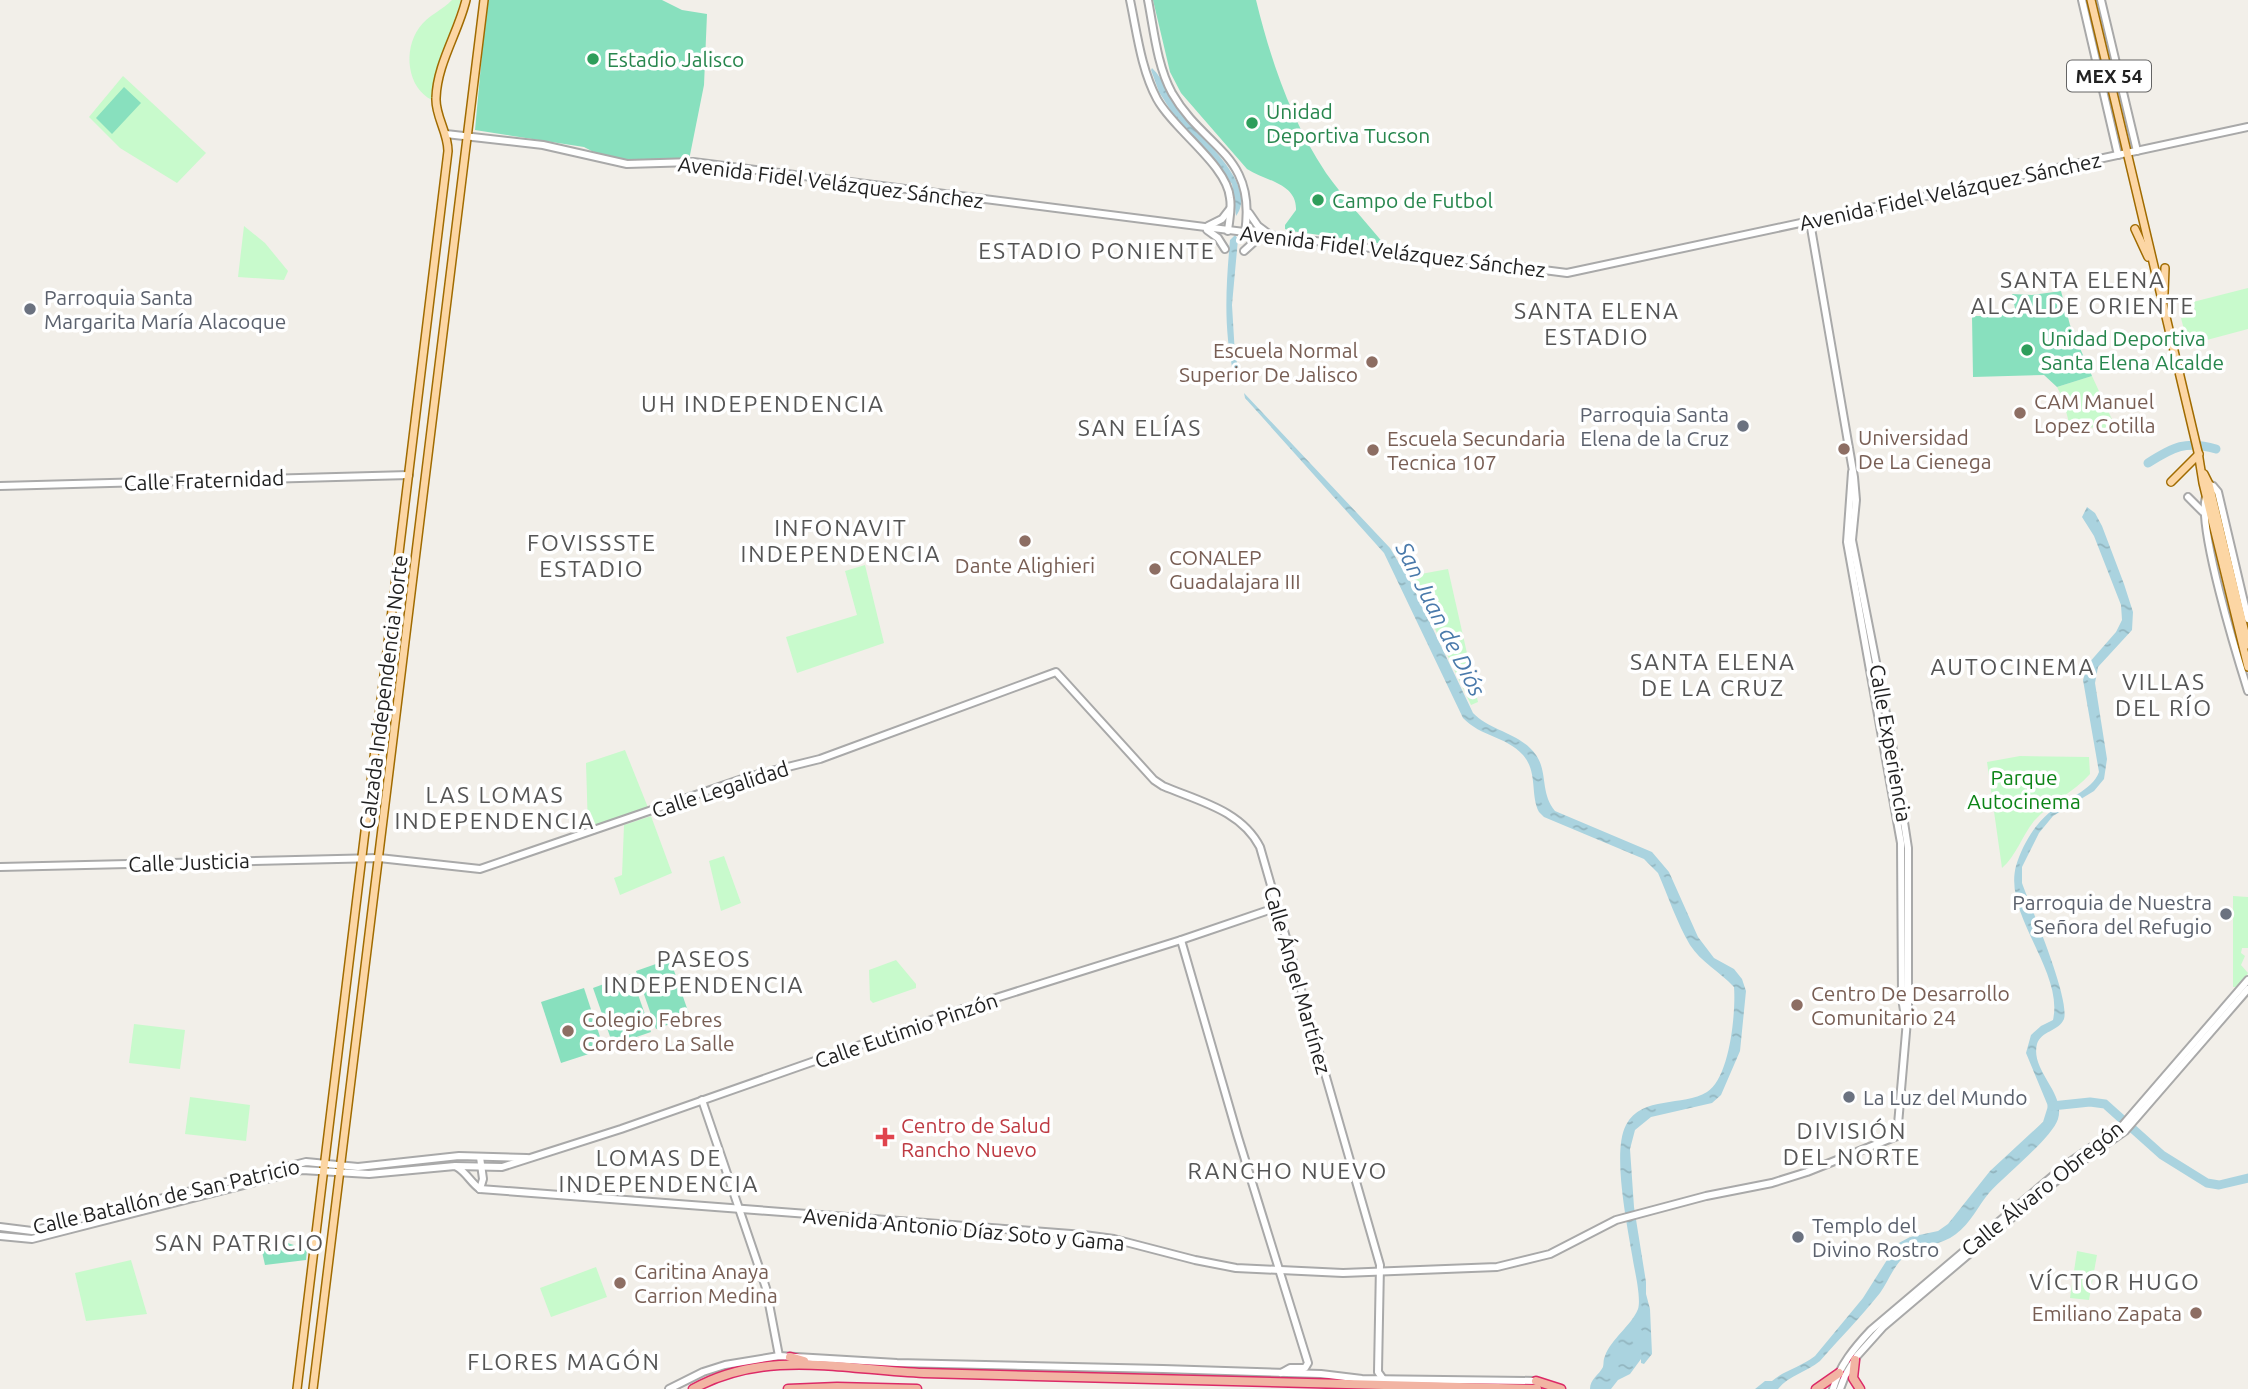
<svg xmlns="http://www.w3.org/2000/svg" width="2248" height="1389" viewBox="0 0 2248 1389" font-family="Ubuntu,sans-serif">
<defs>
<pattern id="water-ripples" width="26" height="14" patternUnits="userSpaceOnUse" patternTransform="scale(1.75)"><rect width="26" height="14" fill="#aad3df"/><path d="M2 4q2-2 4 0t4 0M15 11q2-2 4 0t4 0" fill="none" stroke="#92b5bf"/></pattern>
</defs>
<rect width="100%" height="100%" fill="#f2efe9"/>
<g fill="#c8facc">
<path d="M452 0H461L434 80 432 100C407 88 403 50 419 28 428 15 443 10 452 0Z"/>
<polygon points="123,76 206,153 177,183 120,148 89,117"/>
<polygon points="244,226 265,243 288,271 284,280 238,277"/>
<polygon points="2248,288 2248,329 2188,345 2181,318 2189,316 2185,304"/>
<polygon points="2092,376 2116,428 2070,427 2063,399 2057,387"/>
<polygon points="865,565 884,643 797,673 786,637 857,615 845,571"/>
<polygon points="1448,569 1478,702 1471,705 1410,576"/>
<polygon points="625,750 649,810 588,829 586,763"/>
<path d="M2020 756 2089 757 2090 774C2074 792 2050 803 2034 821 2022 836 2016 856 2002 868L1987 762Z"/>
<polygon points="651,816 672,873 620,895 614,878 622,875 624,825"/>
<polygon points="724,856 741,903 721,911 709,861"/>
<polygon points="2233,896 2248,897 2248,948 2242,948 2241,953 2245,956 2241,965 2248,973 2240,987 2233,987"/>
<polygon points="896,960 916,984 916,988 873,1003 870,1000 869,970"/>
<polygon points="134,1024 185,1030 180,1069 129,1063"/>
<polygon points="190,1097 250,1105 246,1141 185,1134"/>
<polygon points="2077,1251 2097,1255 2089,1300 2070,1298"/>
<polygon points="131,1260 147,1314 86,1321 75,1273"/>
<polygon points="596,1267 607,1297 551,1317 540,1288"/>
</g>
<g fill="#88e0be">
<path d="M487 0H662L682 10 707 14 704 85 689 160C654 160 615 165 584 147L475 130Z"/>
<path d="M1153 0H1256C1271 61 1291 120 1326 173 1344 198 1364 220 1384 244L1291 231 1285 229V225L1296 210C1297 183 1265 181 1247 169L1181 93 1170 72Z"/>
<polygon points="124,87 141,103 112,134 96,118"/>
<polygon points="2061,291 2070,325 2092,376 2057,387 2044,375 1973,377 1972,316 1990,316 2016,313 2012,294 2032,295"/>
<polygon points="670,959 690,1017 656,1029 636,971"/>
<polygon points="631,974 651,1032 613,1045 593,988"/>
<polygon points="584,988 604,1049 561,1063 541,1002"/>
<polygon points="258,1234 307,1249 306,1260 265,1265"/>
</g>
<g fill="url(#water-ripples)">
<path d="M1152 68C1164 79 1170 99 1181 113 1198 135 1260 186 1236 216L1232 184 1176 119 1159 92 1151 70Z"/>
<path d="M1235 235 1238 239 1232 305 1235 355 1240 374 1238 378 1234 376C1223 329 1226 286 1230 240Z"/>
<path d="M1244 393 1390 548 1411 583 1473 713C1490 731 1521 733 1536 755 1548 772 1540 793 1555 811L1652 852 1669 872 1698 937 1714 958 1734 969 1742 979 1746 991 1740 1051 1721 1095 1712 1103 1651 1117 1635 1130 1630 1149 1634 1207 1646 1282V1294L1650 1309 1652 1354 1644 1364 1641 1363V1359L1630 1374 1618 1380 1611 1389H1590C1590 1379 1599 1375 1603 1367 1604 1363 1603 1360 1605 1356 1611 1339 1631 1326 1638 1309 1641 1300 1636 1276 1634 1266 1629 1234 1611 1153 1626 1125 1642 1095 1683 1107 1707 1092 1730 1078 1736 1011 1734 987 1720 972 1701 962 1690 945 1677 923 1668 896 1658 873L1644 859 1544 817 1539 812C1530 795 1538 772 1523 755 1506 736 1481 737 1463 718L1384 553 1245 398Z"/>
<path d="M2087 507 2095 513 2102 526 2124 584 2133 612 2132 630 2098 667 2095 683 2107 759 2104 779 2094 791 2053 816 2039 833 2022 867V883C2031 908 2070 998 2064 1019 2059 1031 2041 1031 2037 1044 2030 1070 2066 1093 2058 1119 2052 1138 2005 1175 1989 1193 1978 1206 1971 1223 1956 1234 1941 1246 1918 1245 1903 1258 1893 1267 1888 1282 1880 1293 1861 1317 1840 1338 1820 1361 1807 1372 1789 1375 1778 1389H1755L1765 1381H1772C1785 1370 1801 1367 1815 1356L1863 1298 1897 1244 1910 1237 1938 1231 1948 1224 1990 1171 2043 1122 2048 1106 2026 1053 2031 1035 2041 1026 2053 1020C2064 971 2003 915 2016 866 2022 846 2034 825 2050 812 2065 799 2092 791 2099 772L2083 680 2088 664 2116 632 2122 620 2121 605 2094 536 2082 517Z"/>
</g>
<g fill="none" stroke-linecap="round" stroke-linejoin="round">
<g stroke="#aad3df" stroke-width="9">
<path d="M2148 463C2173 447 2186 440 2216 449"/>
<polyline points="2052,1106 2090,1102 2105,1104 2162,1155 2207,1183 2219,1185 2248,1178"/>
</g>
<g stroke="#a9a9a9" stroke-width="10">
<g id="tertiary">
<path d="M1130 0C1137 33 1141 69 1157 99 1174 130 1227 165 1230 198 1232 209 1229 220 1228 231"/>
<path d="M1148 0C1154 31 1157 65 1172 93 1204 149 1257 154 1245 233"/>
<polyline points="2082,0 2118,155"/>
<polyline points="2101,0 2137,151"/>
<polyline points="446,134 543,145 627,164 693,162 1567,273 2248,127"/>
<polyline points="1249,213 1258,226 1270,235"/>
<polyline points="1208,226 1222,219 1229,210"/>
<polyline points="1207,230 1218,238 1225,249"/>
<polyline points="1244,251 1255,241 1265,236"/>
<polyline points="1852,472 1847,542 1901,843 1902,998 1905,1017"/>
<polyline points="2208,484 2213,486 2218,492 2248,619"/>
<polyline points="0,486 409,475"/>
<polyline points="2188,497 2203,512"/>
<path d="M2206 497C2197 526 2237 656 2248 691"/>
<path d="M0 867 379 858 480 869 751 776 820 759 1056 672 1154 780 1163 786C1198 801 1241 810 1260 847L1380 1265 1378 1372 1383 1379"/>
<polyline points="1181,940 1238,1137 1308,1363 1305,1368 1290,1368 1281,1373"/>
<polyline points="702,1100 766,1288 779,1356"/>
<polyline points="480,1157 483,1179 480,1189"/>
<path d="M457 1167C467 1173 471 1183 480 1189"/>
<polyline points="480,1189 1084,1235 1114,1239 1195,1260 1236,1268 1343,1273 1497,1267 1550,1254 1616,1220 1706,1196 1772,1183 1807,1172 1897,1136 1908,1009 1908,848 1892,744 1852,540 1856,500 1854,477 1810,222"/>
<polyline points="0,1227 32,1231 306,1162 358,1167 459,1156 527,1158"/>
<polyline points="0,1236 32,1239 302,1170 369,1174 455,1166 502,1167 621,1129 980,1003 1181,940 1278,907"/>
<polyline points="669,1389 703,1372 725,1365 779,1356 897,1363 1163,1369 1321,1374 1362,1379 1536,1381"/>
<path d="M1833 1389C1839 1366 1855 1347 1871 1330L2067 1164 2122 1126 2248 980"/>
<polyline points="1840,1389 1845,1376 1857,1356 1883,1327 2035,1198 2072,1168 2125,1131 2248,989"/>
</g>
</g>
<g stroke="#a06b00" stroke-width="10">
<g id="primary">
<polyline points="2091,0 2198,452 2203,483 2248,667"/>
<polyline points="2135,229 2148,257"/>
<polyline points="2164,293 2165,268"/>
<polyline points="2204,474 2209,484 2248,645"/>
<polyline points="2171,482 2199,454"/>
<path d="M297 1389 448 151C448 132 435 116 436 98 437 64 458 33 466 0"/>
<polyline points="313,1389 484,0"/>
</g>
</g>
<g stroke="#dc2a67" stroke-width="11">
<g id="trunk">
<polyline points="790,1357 804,1361"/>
<polyline points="1855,1360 1853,1378 1860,1389"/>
<polyline points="1536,1381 1561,1389"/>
<path d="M693 1389C766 1348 846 1370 924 1373L1537 1389"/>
<polyline points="788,1389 837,1387 917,1389"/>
<polyline points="1816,1389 1839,1373"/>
</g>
</g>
<use href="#tertiary" stroke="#fff" stroke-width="6"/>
<use href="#primary" stroke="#fcd6a4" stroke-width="7"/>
<use href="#trunk" stroke="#f2b4a3" stroke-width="8"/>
</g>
<g fill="#2e9e5b" stroke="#fff" stroke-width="2.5">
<circle cx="593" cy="59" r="7"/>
<circle cx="1252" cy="123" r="7"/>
<circle cx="1318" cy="200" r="7"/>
<circle cx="2027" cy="350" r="7"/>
</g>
<g fill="#6b7280" stroke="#fff" stroke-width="2.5">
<circle cx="30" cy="309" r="7"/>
<circle cx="1743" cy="426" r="7"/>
<circle cx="2226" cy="914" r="7"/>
<circle cx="1849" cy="1097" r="7"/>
<circle cx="1798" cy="1237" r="7"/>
</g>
<g fill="#8d6e63" stroke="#fff" stroke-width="2.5">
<circle cx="1372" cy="362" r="7"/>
<circle cx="2020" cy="413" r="7"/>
<circle cx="1844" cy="449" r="7"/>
<circle cx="1373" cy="450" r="7"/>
<circle cx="1025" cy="541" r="7"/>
<circle cx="1155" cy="569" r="7"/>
<circle cx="1797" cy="1005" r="7"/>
<circle cx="568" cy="1031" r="7"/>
<circle cx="620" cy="1283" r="7"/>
<circle cx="2196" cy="1313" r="7"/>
</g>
<path fill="#e0444e" stroke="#fff" stroke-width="2.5" d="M881.5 1126.5h7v7h7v7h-7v7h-7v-7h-7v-7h7z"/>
<g text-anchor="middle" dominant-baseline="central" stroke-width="7" stroke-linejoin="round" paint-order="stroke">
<rect fill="#fff" stroke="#646464" stroke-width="2" x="2067" y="60.5" width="84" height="31" rx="5"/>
<g font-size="19" font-weight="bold" fill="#222">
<text x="2109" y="76">MEX 54</text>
</g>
<g font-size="21" fill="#27864d" stroke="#fff" text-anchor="start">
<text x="607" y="59">Estadio Jalisco</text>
<text x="1266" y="111">Unidad<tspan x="1266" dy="24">Deportiva Tucson</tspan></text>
<text x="1332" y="200">Campo de Futbol</text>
<text x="2041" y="338">Unidad Deportiva<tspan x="2041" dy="24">Santa Elena Alcalde</tspan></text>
</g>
<g font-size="21" fill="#222" stroke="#fff">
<text transform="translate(831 182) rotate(7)">Avenida Fidel Velázquez Sánchez</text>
<text transform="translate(1950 191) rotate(-12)">Avenida Fidel Velázquez Sánchez</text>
<text transform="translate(1393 251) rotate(7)">Avenida Fidel Velázquez Sánchez</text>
<text transform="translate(204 480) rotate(-2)">Calle Fraternidad</text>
<text transform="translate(383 692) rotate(-83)">Calzada Independencia Norte</text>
<text transform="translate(1891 743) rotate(80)">Calle Experiencia</text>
<text transform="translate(720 789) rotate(-18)">Calle Legalidad</text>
<text transform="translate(189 862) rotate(-2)">Calle Justicia</text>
<text transform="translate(1298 980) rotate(74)">Calle Ángel Martínez</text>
<text transform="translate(906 1030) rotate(-19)">Calle Eutimio Pinzón</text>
<text transform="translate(2042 1188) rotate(-39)">Calle Álvaro Obregón</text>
<text transform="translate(166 1196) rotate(-13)">Calle Batallón de San Patricio</text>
<text transform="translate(964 1229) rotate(5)">Avenida Antonio Díaz Soto y Gama</text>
</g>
<g font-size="21" fill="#5b616d" stroke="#fff" text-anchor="start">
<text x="44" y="297">Parroquia Santa<tspan x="44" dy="24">Margarita María Alacoque</tspan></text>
<text x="1729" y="414" text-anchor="end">Parroquia Santa<tspan x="1729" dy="24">Elena de la Cruz</tspan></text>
<text x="2212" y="902" text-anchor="end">Parroquia de Nuestra<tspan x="2212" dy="24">Señora del Refugio</tspan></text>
<text x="1863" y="1097">La Luz del Mundo</text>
<text x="1812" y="1225">Templo del<tspan x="1812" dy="24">Divino Rostro</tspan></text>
</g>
<g font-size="21" fill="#785e54" stroke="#fff" text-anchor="start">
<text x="1358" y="350" text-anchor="end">Escuela Normal<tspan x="1358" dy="24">Superior De Jalisco</tspan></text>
<text x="2034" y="401">CAM Manuel<tspan x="2034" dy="24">Lopez Cotilla</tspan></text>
<text x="1858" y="437">Universidad<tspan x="1858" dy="24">De La Cienega</tspan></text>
<text x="1387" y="438">Escuela Secundaria<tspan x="1387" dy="24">Tecnica 107</tspan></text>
<text x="1169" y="557">CONALEP<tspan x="1169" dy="24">Guadalajara III</tspan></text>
<text x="1025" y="565" text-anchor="middle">Dante Alighieri</text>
<text x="1811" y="993">Centro De Desarrollo<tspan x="1811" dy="24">Comunitario 24</tspan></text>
<text x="582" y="1019">Colegio Febres<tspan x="582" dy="24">Cordero La Salle</tspan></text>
<text x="634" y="1271">Caritina Anaya<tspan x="634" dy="24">Carrion Medina</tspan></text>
<text x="2182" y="1313" text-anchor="end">Emiliano Zapata</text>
</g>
<g font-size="21" fill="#0c8416" stroke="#fff">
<text x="2024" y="777">Parque<tspan x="2024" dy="24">Autocinema</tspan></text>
</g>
<g font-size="21" fill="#be3a42" stroke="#fff" text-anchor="start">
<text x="901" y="1125">Centro de Salud<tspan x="901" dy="24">Rancho Nuevo</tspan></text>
</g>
<g font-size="23" letter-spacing="2" fill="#555" stroke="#fff">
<text x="1097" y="250">ESTADIO PONIENTE</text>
<text x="2083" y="279">SANTA ELENA<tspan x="2083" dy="26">ALCALDE ORIENTE</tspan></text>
<text x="1597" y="310">SANTA ELENA<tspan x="1597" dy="26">ESTADIO</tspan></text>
<text x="763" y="403">UH INDEPENDENCIA</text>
<text x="1140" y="427">SAN ELÍAS</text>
<text x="841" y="527">INFONAVIT<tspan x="841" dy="26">INDEPENDENCIA</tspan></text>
<text x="592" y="542">FOVISSSTE<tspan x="592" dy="26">ESTADIO</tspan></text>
<text x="1713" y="661">SANTA ELENA<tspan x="1713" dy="26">DE LA CRUZ</tspan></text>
<text x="2013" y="666">AUTOCINEMA</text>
<text x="2164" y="681">VILLAS<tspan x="2164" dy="26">DEL RÍO</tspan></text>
<text x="495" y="794">LAS LOMAS<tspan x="495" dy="26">INDEPENDENCIA</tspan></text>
<text x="704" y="958">PASEOS<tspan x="704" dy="26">INDEPENDENCIA</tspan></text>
<text x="1852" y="1130">DIVISIÓN<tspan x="1852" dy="26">DEL NORTE</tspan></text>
<text x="659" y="1157">LOMAS DE<tspan x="659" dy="26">INDEPENDENCIA</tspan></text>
<text x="1288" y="1170">RANCHO NUEVO</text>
<text x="240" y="1242">SAN PATRICIO</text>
<text x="2115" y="1281">VÍCTOR HUGO</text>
<text x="564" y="1361">FLORES MAGÓN</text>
</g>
<g font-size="23" font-style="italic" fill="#4a7aab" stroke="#fff">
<text transform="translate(1441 619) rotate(63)">San Juan de Diós</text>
</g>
</g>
</svg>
